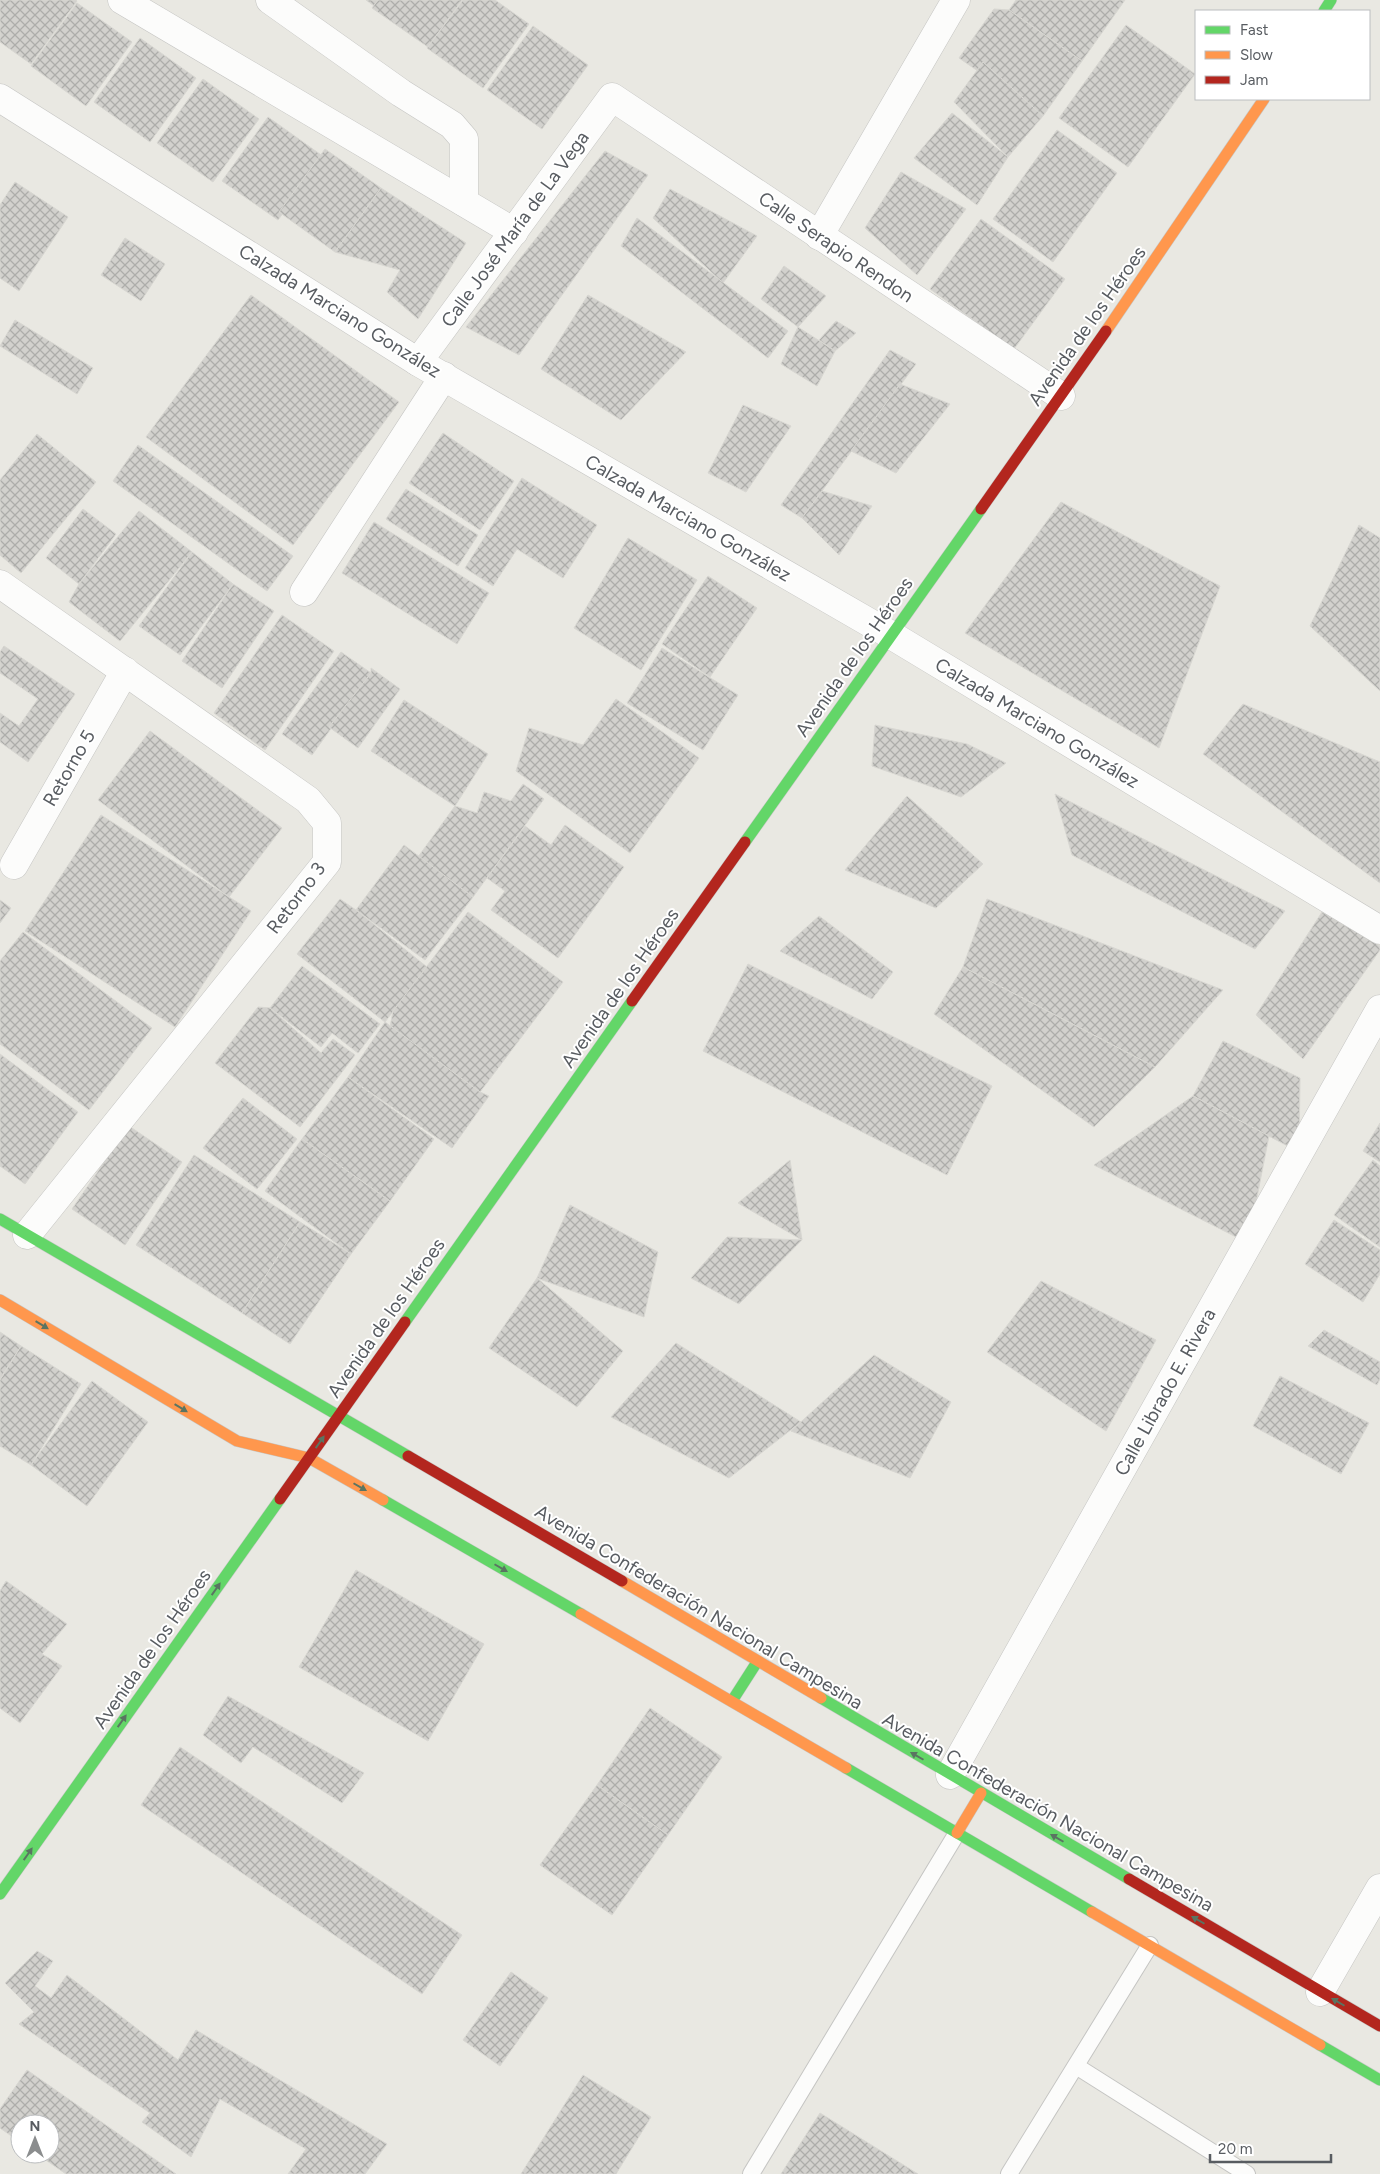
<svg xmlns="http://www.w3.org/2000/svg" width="1380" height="2174" viewBox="0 0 1380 2174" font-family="Figtree,sans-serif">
<defs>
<pattern id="building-cross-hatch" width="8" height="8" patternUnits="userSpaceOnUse" patternTransform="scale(1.25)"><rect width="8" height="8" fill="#d2d1cd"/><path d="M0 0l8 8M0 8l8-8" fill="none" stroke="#adadaa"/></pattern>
</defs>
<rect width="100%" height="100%" fill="#e9e8e2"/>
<g fill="url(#building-cross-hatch)" stroke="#d8d7d2">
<polygon points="0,0 76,0 77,1 31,64 0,42"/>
<polygon points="366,0 394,0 385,14"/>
<polygon points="378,0 462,0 428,47 372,8"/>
<polygon points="463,0 495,0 529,24 483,88 427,48"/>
<polygon points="1016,0 1125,0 1082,61 1009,10"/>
<polygon points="77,3 132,42 86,106 31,66"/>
<polygon points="994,9 1009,10 1082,61 1043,116 959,58"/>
<polygon points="1126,25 1195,74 1128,167 1059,118"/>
<polygon points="533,26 588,65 542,129 487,90"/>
<polygon points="140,38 196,78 150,142 94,102"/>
<polygon points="983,62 1043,116 1008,157 954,102"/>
<polygon points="203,79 259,119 213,182 157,143"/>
<polygon points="952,113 1008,157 977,205 914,158"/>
<polygon points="268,117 324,157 278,220 222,181"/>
<polygon points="1057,130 1117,173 1053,262 993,219"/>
<polygon points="325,149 381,188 335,252 279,212"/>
<polygon points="605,151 648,175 519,355 466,327"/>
<polygon points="901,172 966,209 917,275 865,228"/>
<polygon points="15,182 68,217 19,291 0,278 0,205"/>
<polygon points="381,188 466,243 418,319 387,292 400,270 335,252"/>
<polygon points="670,189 757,236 723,283 653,218"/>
<polygon points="637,218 788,331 768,358 621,246"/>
<polygon points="981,219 1065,279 1014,349 930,289"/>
<polygon points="125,238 165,264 141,301 101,275"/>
<polygon points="784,266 826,296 798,327 761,299"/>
<polygon points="251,295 399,402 293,545 146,437"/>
<polygon points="588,295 686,352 621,420 541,369"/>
<polygon points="15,320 93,368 77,394 0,346"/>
<polygon points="836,321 856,333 835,351 819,340"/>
<polygon points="798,327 835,351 817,386 781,364"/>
<polygon points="890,350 916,364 802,518 781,505"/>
<polygon points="900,384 950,404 896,473 851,451"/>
<polygon points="743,405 791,426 746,492 708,473"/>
<polygon points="443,433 514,481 480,530 409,483"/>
<polygon points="37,434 96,482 21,573 0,555 0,480"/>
<polygon points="138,445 293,556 267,591 113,481"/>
<polygon points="522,478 597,525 563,578 517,549 493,586 465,568"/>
<polygon points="406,489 478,535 458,566 386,519"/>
<polygon points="822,491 872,506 839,555 802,518"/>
<polygon points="1061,502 1220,586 1159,748 965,633"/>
<polygon points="83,509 116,534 79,584 46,558"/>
<polygon points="139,511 192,552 120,641 69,602 79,584"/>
<polygon points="374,522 489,593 457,644 342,573"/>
<polygon points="1359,525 1380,538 1380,691 1310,626"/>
<polygon points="628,538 697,580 641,670 574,628"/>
<polygon points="192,552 233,584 180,655 139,626"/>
<polygon points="708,576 757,608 710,677 662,644"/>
<polygon points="233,584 274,611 222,688 182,661"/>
<polygon points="282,615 334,651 265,750 214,713"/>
<polygon points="4,646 75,694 28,762 0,742 0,713 19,726 38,699 0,673 0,652"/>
<polygon points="662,648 738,695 703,750 627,703"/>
<polygon points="341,652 371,673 312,755 282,734"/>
<polygon points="371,668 400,689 358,748 329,727 371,673"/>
<polygon points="616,699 699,758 630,853 516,771 529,728 583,745"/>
<polygon points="404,700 488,754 455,806 371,751"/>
<polygon points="1243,704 1380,762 1380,883 1203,754"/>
<polygon points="875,725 967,744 1006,763 961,797 872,766"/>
<polygon points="150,731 282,828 229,897 98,800"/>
<polygon points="523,784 544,799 473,897 418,857 455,806 477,813 484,792 511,801"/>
<polygon points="1055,794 1285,911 1255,949 1072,855"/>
<polygon points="907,796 983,864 936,908 845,870"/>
<polygon points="101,815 251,911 175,1027 25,931"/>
<polygon points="565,825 624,867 558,958 491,910 505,891 487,878 525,826 551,845"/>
<polygon points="404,845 473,897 425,960 356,910"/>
<polygon points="340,899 356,910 427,967 385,1022 297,954"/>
<polygon points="987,899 1223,990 1155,1067 963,967"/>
<polygon points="0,900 11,908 0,923"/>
<polygon points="468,912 563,982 480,1092 390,1027 393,1011"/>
<polygon points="1322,912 1380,946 1380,950 1303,1059 1256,1015"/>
<polygon points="819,916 893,972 872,999 780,951"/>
<polygon points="23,932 152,1028 89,1110 0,1044 0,961"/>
<polygon points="748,964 992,1086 947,1175 703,1051"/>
<polygon points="302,966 380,1024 358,1053 332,1033 321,1047 270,1008"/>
<polygon points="963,967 1155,1067 1094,1127 934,1014"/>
<polygon points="258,1007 270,1008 321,1053 333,1039 355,1055 300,1127 215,1063"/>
<polygon points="385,1022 480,1092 489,1096 452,1148 348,1077"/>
<polygon points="1223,1041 1300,1078 1299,1152 1193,1096"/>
<polygon points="0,1054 78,1112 25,1184 0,1166"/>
<polygon points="348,1077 434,1139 390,1201 302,1139"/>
<polygon points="1193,1096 1269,1136 1248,1243 1094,1165"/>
<polygon points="243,1098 297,1139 257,1189 203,1148"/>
<polygon points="1380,1123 1380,1162 1363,1151"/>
<polygon points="129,1126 182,1162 125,1245 72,1209"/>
<polygon points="302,1139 390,1201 351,1254 265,1191"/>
<polygon points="194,1155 300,1222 242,1313 136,1245"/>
<polygon points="790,1160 802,1240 738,1203"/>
<polygon points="1373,1160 1380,1166 1380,1247 1334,1215"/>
<polygon points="570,1205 658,1252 644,1317 537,1278"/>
<polygon points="1334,1220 1380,1250 1380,1274 1363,1302 1305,1264"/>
<polygon points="300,1222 351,1254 290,1344 242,1313"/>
<polygon points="727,1237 802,1240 739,1304 691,1278"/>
<polygon points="537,1278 623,1351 577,1407 489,1348"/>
<polygon points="1041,1281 1156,1340 1106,1431 987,1352"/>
<polygon points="1324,1330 1380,1362 1380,1379 1377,1385 1308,1346"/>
<polygon points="0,1332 21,1346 0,1379"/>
<polygon points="676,1343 801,1422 729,1478 611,1417"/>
<polygon points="21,1346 81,1384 31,1465 0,1446 0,1380"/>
<polygon points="874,1355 951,1402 910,1478 791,1431"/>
<polygon points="1280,1376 1369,1423 1341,1474 1253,1426"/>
<polygon points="92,1381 148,1422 87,1506 31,1465"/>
<polygon points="356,1570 484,1644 428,1741 299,1667"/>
<polygon points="6,1581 67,1624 42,1654 62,1666 20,1723 0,1708 0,1591"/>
<polygon points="228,1696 364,1773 342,1803 253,1747 241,1763 203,1735"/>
<polygon points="650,1708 722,1757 668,1835 597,1785"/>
<polygon points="180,1747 462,1935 422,1994 141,1805"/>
<polygon points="597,1785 668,1835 612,1915 540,1865"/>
<polygon points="37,1951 53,1961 35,1986 51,1998 67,1975 178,2060 196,2030 387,2144 365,2174 288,2174 306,2149 220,2099 191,2157 142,2122 150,2113 19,2024 34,2012 5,1983"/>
<polygon points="511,1972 548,1998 500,2066 463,2040"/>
<polygon points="27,2070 176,2174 66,2174 37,2154 50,2154 50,2124 20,2124 20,2142 0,2128 0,2109"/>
<polygon points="583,2075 651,2117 616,2174 521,2174"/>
<polygon points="820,2113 918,2174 781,2174"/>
</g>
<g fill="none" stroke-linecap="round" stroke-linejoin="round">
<g stroke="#c5c5c3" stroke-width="18">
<g id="lane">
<polyline points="1076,2066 1247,2174"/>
<polyline points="751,2174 957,1833"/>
<polyline points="1009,2174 1150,1945"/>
</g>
</g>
<g stroke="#c5c5c3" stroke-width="29">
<g id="street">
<polyline points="122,0 514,232"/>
<polyline points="270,0 401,93 452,125 464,139 464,202"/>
<polyline points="0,98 418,362 891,635 1380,930"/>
<polyline points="819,236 956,0"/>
<polyline points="418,362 612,97 1061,396"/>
<polyline points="0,584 308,800 327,823 327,862 27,1235"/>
<polyline points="304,592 444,376"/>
<polyline points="14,865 125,671"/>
<polyline points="950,1775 1380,1009"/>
<polyline points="1320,1992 1380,1888"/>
</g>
</g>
<g stroke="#c6c7c6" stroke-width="12">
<g id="fast">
<polyline points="1324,11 1331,0"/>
<polyline points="745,842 981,509"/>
<polyline points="0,1219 408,1456"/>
<polyline points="405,1322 632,1001"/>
<polyline points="383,1500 581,1614"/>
<polyline points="821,1698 1129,1879"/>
<polyline points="732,1701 757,1662"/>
<polyline points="846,1768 1092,1912"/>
<polyline points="0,1894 280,1499"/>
<polyline points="1320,2045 1380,2080"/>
</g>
</g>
<g stroke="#c6c7c6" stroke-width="12">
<g id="slow">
<polyline points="1106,331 1264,99"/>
<polyline points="0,1300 237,1441 309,1458 383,1500"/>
<polyline points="622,1581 821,1698"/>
<polyline points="581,1614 846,1768"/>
<polyline points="957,1833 981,1793"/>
<polyline points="1092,1912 1320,2045"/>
</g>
</g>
<g stroke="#c6c7c6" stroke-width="12">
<g id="jam">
<polyline points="981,509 1106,331"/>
<polyline points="632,1001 745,842"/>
<polyline points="408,1456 622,1581"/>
<polyline points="280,1499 405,1322"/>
<polyline points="1129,1879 1380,2026"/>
</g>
</g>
<use href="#lane" stroke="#fcfcfb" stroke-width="16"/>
<use href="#street" stroke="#fcfcfb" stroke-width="28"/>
<use href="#fast" stroke="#63d668" stroke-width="11"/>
<use href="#slow" stroke="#ff974d" stroke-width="11"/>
<use href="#jam" stroke="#b3261e" stroke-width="11"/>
</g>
<defs><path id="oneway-solid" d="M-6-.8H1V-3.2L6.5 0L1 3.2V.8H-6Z" transform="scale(1.25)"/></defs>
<g fill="#5a7462">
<use href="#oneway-solid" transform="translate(42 1325) rotate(31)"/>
<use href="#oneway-solid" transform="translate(181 1408) rotate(31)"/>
<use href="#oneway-solid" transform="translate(320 1442) rotate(-55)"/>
<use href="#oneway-solid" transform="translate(360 1487) rotate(30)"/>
<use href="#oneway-solid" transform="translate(501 1568) rotate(30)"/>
<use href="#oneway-solid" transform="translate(216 1589) rotate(-55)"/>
<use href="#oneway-solid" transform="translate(122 1721) rotate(-55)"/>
<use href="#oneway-solid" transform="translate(917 1756) rotate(-150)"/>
<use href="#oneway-solid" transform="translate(1057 1838) rotate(-150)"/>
<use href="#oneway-solid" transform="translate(28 1854) rotate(-55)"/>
<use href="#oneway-solid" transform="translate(1198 1920) rotate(-150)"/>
<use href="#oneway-solid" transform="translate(1338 2002) rotate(-150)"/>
</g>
<g text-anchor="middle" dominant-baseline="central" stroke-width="4" stroke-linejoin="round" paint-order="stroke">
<g font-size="19" fill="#585c61" stroke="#fff">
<text transform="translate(515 229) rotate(-54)">Calle José María de La Vega</text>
<text transform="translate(836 247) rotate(34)">Calle Serapio Rendon</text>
<text transform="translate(340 311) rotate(32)">Calzada Marciano González</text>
<text transform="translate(1087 326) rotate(-55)">Avenida de los Héroes</text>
<text transform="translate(688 518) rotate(30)">Calzada Marciano González</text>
<text transform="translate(854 657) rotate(-55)">Avenida de los Héroes</text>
<text transform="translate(1037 723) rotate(31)">Calzada Marciano González</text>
<text transform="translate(69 768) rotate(-60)">Retorno 5</text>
<text transform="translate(296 898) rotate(-53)">Retorno 3</text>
<text transform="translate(620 988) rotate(-55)">Avenida de los Héroes</text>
<text transform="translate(386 1318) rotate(-55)">Avenida de los Héroes</text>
<text transform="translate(1165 1392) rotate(-61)">Calle Librado E. Rivera</text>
<text transform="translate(699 1607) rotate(31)">Avenida Confederación Nacional Campesina</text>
<text transform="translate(152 1649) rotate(-55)">Avenida de los Héroes</text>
<text transform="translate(1048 1812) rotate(30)">Avenida Confederación Nacional Campesina</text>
</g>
</g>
<rect x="1195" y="10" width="175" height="90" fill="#ffffff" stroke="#bcbec0"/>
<rect x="1205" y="26" width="25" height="8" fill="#63d668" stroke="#bcbec0"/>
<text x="1240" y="35" font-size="15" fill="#585c61">Fast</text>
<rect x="1205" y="51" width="25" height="8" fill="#ff974d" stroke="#bcbec0"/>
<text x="1240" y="60" font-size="15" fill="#585c61">Slow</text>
<rect x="1205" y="76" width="25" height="8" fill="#b3261e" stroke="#bcbec0"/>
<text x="1240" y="85" font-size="15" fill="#585c61">Jam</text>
<g transform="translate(35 2139)"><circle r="24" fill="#ffffff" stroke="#bcbec0"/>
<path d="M0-4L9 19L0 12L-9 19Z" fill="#8b8d8e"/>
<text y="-8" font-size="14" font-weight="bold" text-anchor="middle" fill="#585c61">N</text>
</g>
<path d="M1210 2154v8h121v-8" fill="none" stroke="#585c61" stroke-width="2.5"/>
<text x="1218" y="2154" font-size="15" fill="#585c61" stroke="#ffffff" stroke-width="4" paint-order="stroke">20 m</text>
</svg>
